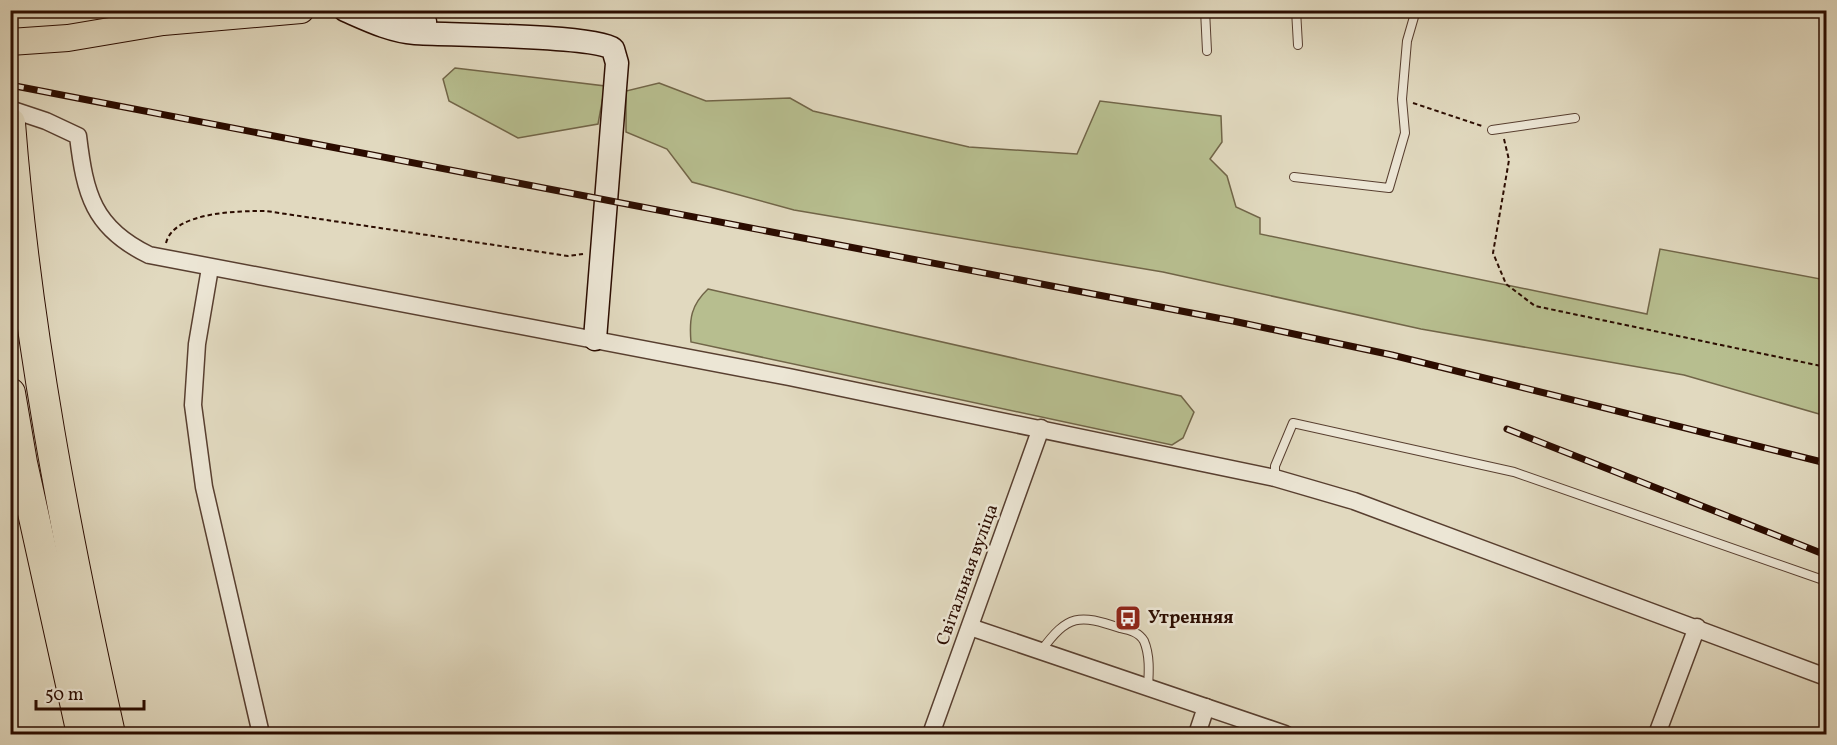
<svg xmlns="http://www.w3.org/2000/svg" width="1837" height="745" viewBox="0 0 1837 745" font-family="Vollkorn,serif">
<rect width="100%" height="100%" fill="#e1d9bf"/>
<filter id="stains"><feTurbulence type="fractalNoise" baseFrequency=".00333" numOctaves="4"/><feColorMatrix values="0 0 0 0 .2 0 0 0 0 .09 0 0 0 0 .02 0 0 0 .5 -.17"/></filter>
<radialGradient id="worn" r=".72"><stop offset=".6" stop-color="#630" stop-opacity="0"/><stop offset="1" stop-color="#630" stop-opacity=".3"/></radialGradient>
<g fill="#b7be8f" stroke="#716548" stroke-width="1.5">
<polygon points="455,68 605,86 598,124 518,138 449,101 443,79"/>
<polygon points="659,83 706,101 790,98 813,111 969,147 1077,154 1100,101 1221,116 1222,142 1210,159 1227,176 1236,207 1260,218 1260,234 1647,314 1660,249 1826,280 1826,416 1684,375 1421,329 1163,272 794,210 692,182 667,149 626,132 626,91"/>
<path d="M708 289 1181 396 1194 412 1183 438 1172 445 691 342C689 319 691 305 708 289Z"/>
</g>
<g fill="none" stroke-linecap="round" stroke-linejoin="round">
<g stroke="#583f30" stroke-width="10">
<g id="lane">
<polyline points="1205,10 1207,51"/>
<polyline points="1296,10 1298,45"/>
<polyline points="1492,130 1575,118"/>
<polyline points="1294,177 1389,188 1405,133 1402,99 1407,41 1416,10"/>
<polyline points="1275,478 1275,466 1293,423 1514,472 1826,581"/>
<path d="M1041 651C1068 614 1079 614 1120 628 1129 630 1139 632 1144 641 1150 655 1149 672 1148 687"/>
</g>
</g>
<g stroke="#583f30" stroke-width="19">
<g id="street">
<path d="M10 109 46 121 78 136C85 194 93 228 149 255L789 377 1275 478 1354 501 1826 677"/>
<polyline points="210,268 197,344 193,405 204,487 261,734"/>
<polyline points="970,627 1285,734"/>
<polyline points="931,734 1041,428"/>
<polyline points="1197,734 1206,707"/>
<polyline points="1657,734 1697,627"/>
</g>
</g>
<g stroke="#2b0c00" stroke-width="25">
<g id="secondary">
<path d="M345 10C368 20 390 31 415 33 448 35 594 35 613 49L617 63 595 339"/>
<polyline points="392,10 425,22"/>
</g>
</g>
<g stroke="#2b0c00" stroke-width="28">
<polyline id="primary" points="10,42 68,38 163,22 301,10"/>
</g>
<g stroke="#2b0c00" stroke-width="32">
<g id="highway">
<path d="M10 123C26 330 65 532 110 734"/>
<polyline points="10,393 22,463 82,734"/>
</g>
</g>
<g stroke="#2b0c00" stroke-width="2" stroke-dasharray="4.5 3" stroke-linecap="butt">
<polyline points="1413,103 1482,126"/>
<polyline points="1504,139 1509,160 1493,253 1506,284 1535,306 1826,367"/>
<path d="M166 243C174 211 241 211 266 211L568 256 583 254"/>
</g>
<use href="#lane" stroke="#ece6d5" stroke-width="8"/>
<use href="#street" stroke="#ece6d5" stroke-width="16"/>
<use href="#secondary" stroke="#ece6d5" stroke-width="22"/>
<use href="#primary" stroke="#e1d9bf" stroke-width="26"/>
<use href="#highway" stroke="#e1d9bf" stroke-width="30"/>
<g stroke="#2b0c00" stroke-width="7">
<g id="rail">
<polyline points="10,85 1233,321 1392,355 1826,463"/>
<polyline points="1507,429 1826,555"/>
</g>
</g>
<use href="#rail" stroke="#ece6d5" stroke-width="4.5" stroke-dasharray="14" stroke-linecap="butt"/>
</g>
<defs>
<g id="bus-square" transform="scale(1.35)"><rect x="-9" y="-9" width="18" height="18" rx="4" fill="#8f2418" stroke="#ece6d5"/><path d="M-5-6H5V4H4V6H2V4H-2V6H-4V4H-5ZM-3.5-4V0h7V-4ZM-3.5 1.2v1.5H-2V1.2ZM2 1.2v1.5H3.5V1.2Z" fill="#fff"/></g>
</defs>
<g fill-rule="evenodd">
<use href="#bus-square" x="1128" y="618"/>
</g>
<g text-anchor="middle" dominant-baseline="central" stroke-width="5" stroke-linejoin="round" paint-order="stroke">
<g font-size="18" fill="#2b0c00" stroke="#ece6d5">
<text transform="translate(968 575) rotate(-70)">Світальная вуліца</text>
</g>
<g font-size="18" font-weight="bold" fill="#2b0c00" stroke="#ece6d5" text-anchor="start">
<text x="1148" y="618">Утренняя</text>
</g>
</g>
<rect width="1837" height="745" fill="none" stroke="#e1d9bf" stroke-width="36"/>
<rect x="12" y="12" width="1813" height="721" fill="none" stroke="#2b0c00" stroke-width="3"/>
<rect x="18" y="18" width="1801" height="709" fill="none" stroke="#2b0c00" stroke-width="1.5"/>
<path d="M36 700v9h108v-9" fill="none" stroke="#2b0c00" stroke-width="3"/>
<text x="45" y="700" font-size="18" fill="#2b0c00" stroke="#ece6d5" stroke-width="4.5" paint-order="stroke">50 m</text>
<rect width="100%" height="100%" filter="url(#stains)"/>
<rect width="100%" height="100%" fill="url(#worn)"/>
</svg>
